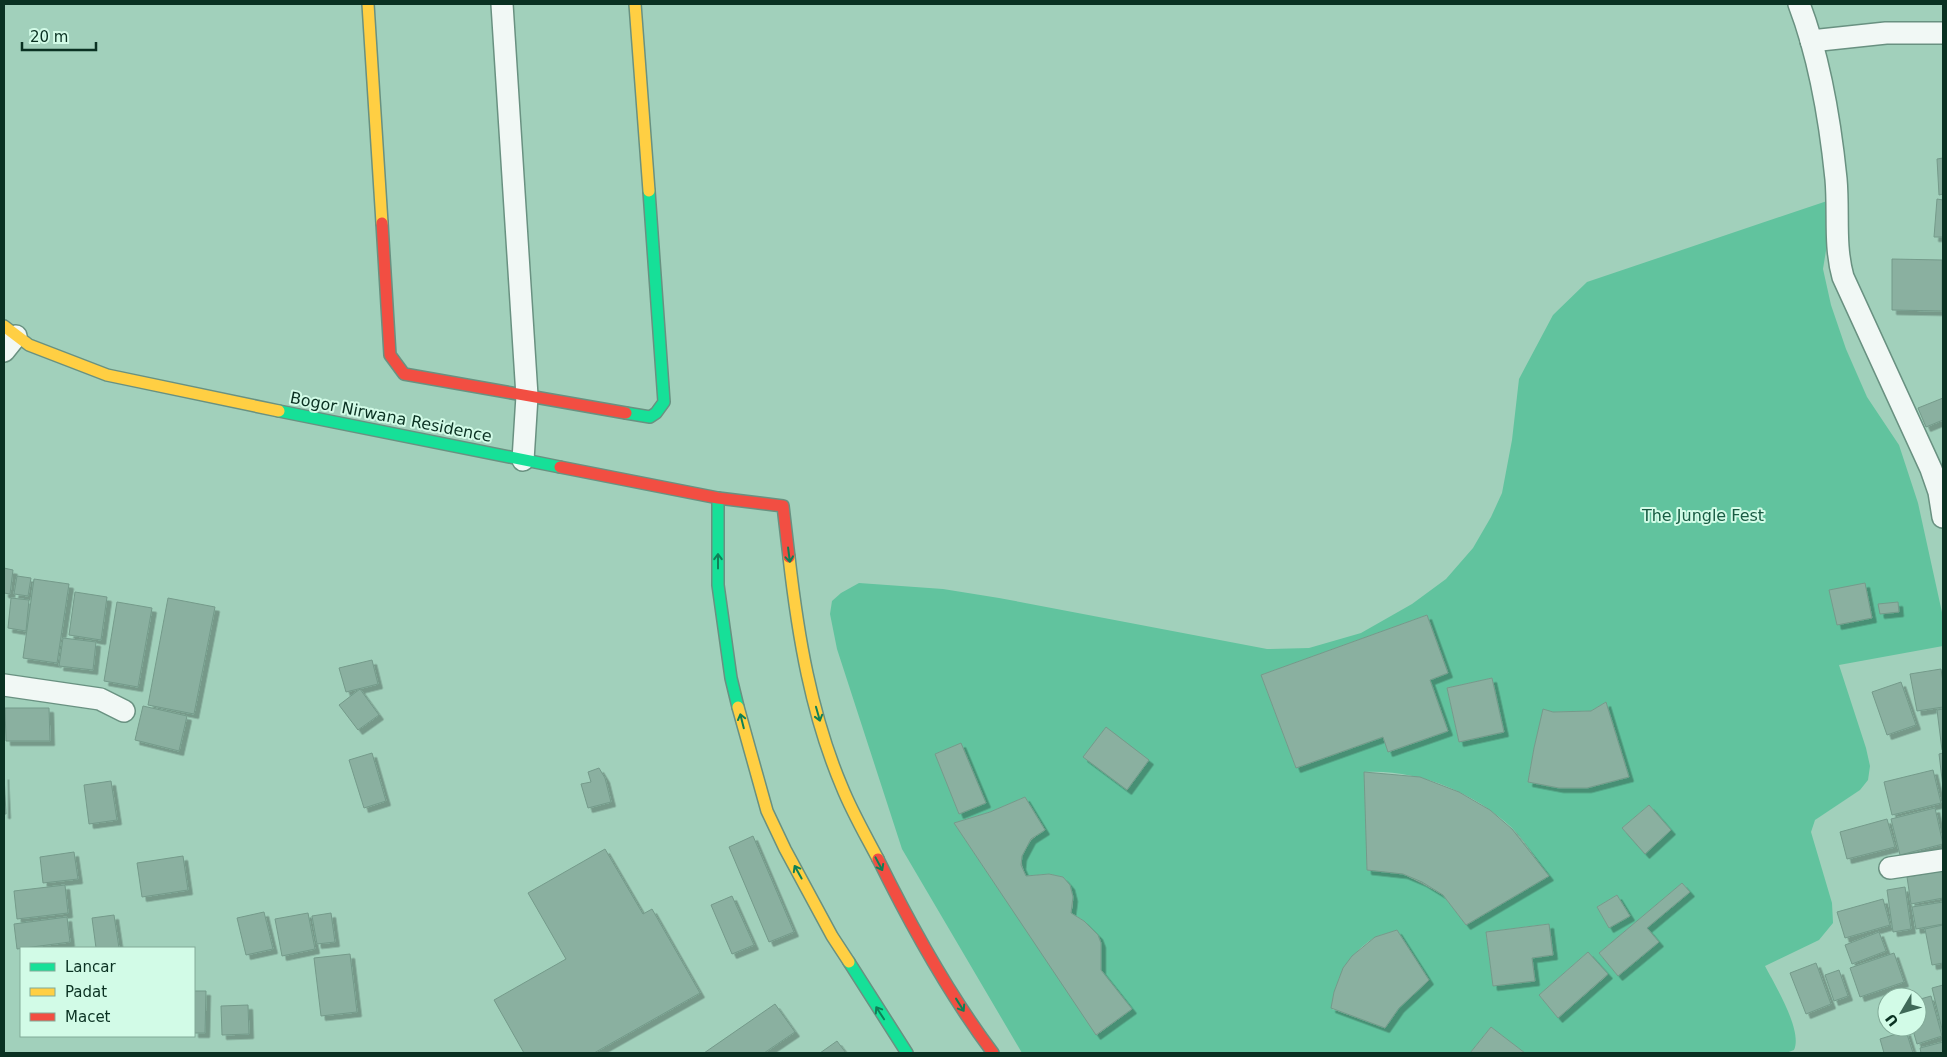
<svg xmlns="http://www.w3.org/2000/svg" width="1947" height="1057" viewBox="0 0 1947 1057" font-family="'DejaVu Sans',sans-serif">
<defs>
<filter id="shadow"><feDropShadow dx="4.5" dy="4.5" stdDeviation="0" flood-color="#0004"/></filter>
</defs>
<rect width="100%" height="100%" fill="#a1d0bb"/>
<path fill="#61c39e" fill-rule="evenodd" d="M1830 200 1828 238 1823 269 1831 305 1846 349 1867 397 1899 445 1918 503 1943 617V646L1839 665 1866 748 1870 766 1868 780 1860 790 1815 820 1811 832 1832 903 1833 923 1819 940 1765 966C1775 985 1803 1031 1794 1050L1786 1053H1525L1491 1027 1470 1053H1022L902 849 837 649 830 614 832 601 841 593 859 583 943 589 999 598 1267 649 1309 648 1361 633 1412 604 1446 579 1473 548 1491 517 1502 493 1512 440 1519 379 1553 315 1587 282ZM1427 615 1448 673 1430 680 1448 731 1389 752 1383 737 1296 768 1261 675ZM1492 678 1504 732 1459 742 1447 688ZM1606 702 1629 777 1587 788H1559L1528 782 1534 748 1543 710 1553 712 1591 711ZM961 744 985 803 959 814 935 754ZM1364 772C1417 769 1472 791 1511 827 1525 841 1537 860 1548 876L1466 925 1443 895 1403 874ZM1025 797 1045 830C1027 842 1015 853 1026 876L1049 874 1063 877C1072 888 1076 899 1071 913L1084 921 1098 935 1101 943V970L1132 1009 1097 1035 954 823 990 812ZM1649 805 1671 830 1645 853 1622 828ZM1682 883 1690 892 1647 928 1659 942 1618 976 1599 953ZM1617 895 1630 916 1609 928 1597 907ZM1548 924 1553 955 1532 958 1535 981 1493 986 1486 932ZM1397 930 1429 980 1399 1008 1385 1028 1332 1009C1335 979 1348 954 1374 938 1381 934 1390 933 1397 930ZM1588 952 1608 975 1558 1018 1539 995Z"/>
<g fill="#8ab0a0" stroke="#749a8a" filter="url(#shadow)">
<polygon points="1943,158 1943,194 1939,195 1937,159"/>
<polygon points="1937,199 1943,200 1943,237 1934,237"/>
<polygon points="1892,259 1942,260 1942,311 1892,310"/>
<polygon points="1943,398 1943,420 1926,427 1918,408"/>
<polygon points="4,568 13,570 10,594 4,593"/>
<polygon points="17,576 31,578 28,596 14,594"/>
<polygon points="34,579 69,584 57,663 23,658"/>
<polygon points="1865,583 1872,618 1837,625 1829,590"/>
<polygon points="75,592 107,597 101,640 69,635"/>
<polygon points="11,598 29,600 26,631 8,628"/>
<polygon points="168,598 215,607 194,714 148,705"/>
<polygon points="117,602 152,608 138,687 104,681"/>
<polygon points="1898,602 1899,612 1880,614 1878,604"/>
<polygon points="1427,615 1448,673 1430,680 1448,731 1388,752 1383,737 1296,768 1261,675"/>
<polygon points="63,638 96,642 93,670 59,666"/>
<polygon points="372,660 378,684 346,692 339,668"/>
<polygon points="1941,669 1943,682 1943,707 1917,711 1910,674"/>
<polygon points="1492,678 1504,732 1459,742 1447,688"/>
<polygon points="1901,682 1916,725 1887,735 1872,692"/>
<polygon points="360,689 379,715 358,730 339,705"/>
<polygon points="1606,702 1629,777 1587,788 1559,788 1528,782 1534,748 1543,709 1553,712 1591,711"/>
<polygon points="143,706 187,716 179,751 135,740"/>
<polygon points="5,708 49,708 50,741 6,741"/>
<polygon points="1943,709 1943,750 1942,750 1937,710"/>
<polygon points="1106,727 1149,760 1127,790 1083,757"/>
<polygon points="961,743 986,803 959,814 935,754"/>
<polygon points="372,753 386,801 364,808 349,760"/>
<polygon points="1943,753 1943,787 1939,754"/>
<polygon points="599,768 605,778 611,802 588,808 581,784 591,782 588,772"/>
<polygon points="1933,770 1941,803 1892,815 1884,782"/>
<polygon points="1364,772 1420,777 1459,792 1490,810 1512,829 1549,876 1466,925 1443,895 1422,882 1403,874 1367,870"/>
<polygon points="4,775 6,814 4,814"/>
<polygon points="111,781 117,820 89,824 84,785"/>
<polygon points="1025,797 1045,830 1031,839 1022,856 1021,865 1026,876 1049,874 1063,877 1070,885 1073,897 1071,913 1084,921 1098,935 1101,943 1101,970 1132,1009 1096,1035 954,823 990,812"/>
<polygon points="1649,805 1671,830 1645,854 1622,828"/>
<polygon points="1935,808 1943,844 1900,855 1891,819"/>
<polygon points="1887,819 1895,847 1847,859 1840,832"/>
<polygon points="753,836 794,932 769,942 729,847"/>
<polygon points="605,849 643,914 652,909 700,993 594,1053 524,1053 494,1000 566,959 528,893"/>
<polygon points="74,852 78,879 43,883 40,857"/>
<polygon points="183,856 188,890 142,897 137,863"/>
<polygon points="1943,871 1943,898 1911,904 1907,877"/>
<polygon points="1682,883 1690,892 1647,928 1659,942 1618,976 1599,953"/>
<polygon points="65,885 68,913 17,919 14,891"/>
<polygon points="1905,887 1911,929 1893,932 1887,890"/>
<polygon points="1617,895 1630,916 1609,928 1597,907"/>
<polygon points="732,896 754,945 732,954 711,905"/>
<polygon points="1883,899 1890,925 1845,938 1837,912"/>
<polygon points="1943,902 1943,924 1916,929 1912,907"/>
<polygon points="264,912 273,949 246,955 237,918"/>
<polygon points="308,913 315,949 282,956 275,919"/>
<polygon points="331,913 335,942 317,944 312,916"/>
<polygon points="114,915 119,948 96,948 92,918"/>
<polygon points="67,917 70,942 17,949 14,924"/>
<polygon points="1549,924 1553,955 1532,958 1535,981 1493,986 1486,932"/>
<polygon points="1943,925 1943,963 1932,965 1925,929"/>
<polygon points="1397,930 1429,980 1399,1008 1385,1028 1331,1008 1334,992 1343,968 1352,956 1375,937"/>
<polygon points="1879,932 1886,951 1852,964 1845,945"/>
<polygon points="1588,952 1608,974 1558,1018 1539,995"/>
<polygon points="1894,953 1904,982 1860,997 1850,968"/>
<polygon points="350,954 357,1012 321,1016 314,958"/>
<polygon points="1816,963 1831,1004 1806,1014 1790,973"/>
<polygon points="1839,970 1848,996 1834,1001 1825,975"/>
<polygon points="1943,985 1943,1033 1932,988"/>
<polygon points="194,991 206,991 205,1033 194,1033"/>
<polygon points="1931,996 1942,1036 1917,1044 1912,1027 1917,1027 1917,1000"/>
<polygon points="775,1004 795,1032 764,1053 704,1053"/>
<polygon points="248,1005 249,1034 222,1035 221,1006"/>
<polygon points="1491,1027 1525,1053 1470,1053"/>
<polygon points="1906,1031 1913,1053 1884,1053 1880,1039"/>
<polygon points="837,1041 846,1053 820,1053"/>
<polygon points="1943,1042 1943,1053 1921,1053 1920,1048"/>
</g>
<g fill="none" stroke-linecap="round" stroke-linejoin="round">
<g stroke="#699181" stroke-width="24">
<g id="street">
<polyline points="502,4 527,396 523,460"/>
<path d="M1799 4C1820 59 1830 120 1836 179 1839 212 1834 245 1843 277L1931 469 1939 492 1943 517"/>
<polyline points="1811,41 1886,33 1943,33"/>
<polyline points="4,351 16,336"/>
<polyline points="4,685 100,699 124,711"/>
<polyline points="1890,868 1943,860"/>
</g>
</g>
<g stroke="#699181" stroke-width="14">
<g id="fast">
<polyline points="279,411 560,467"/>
<polyline points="626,413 650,417 656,413 664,402 649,191"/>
<polyline points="718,498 718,585 731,678 738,707"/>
<polyline points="849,962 907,1053"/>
</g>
</g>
<g stroke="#699181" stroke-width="14">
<g id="slow">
<polyline points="368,4 382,223"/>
<polyline points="635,4 649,191"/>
<polyline points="4,326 29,345 107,375 279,411"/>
<path d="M789 557C798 636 811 714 842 787 852 812 866 836 878 859"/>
<polyline points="738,707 767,811 785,849 832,936 849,962"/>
</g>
</g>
<g stroke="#699181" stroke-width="14">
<g id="jam">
<polyline points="382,223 390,355 404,374 626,413"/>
<polyline points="560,467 718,498 783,506 789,557"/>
<path d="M878 859C911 926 948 993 993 1053"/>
</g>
</g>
<use href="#street" stroke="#f1f8f5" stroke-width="21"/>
<use href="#fast" stroke="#16e098" stroke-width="11"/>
<use href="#slow" stroke="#ffcf43" stroke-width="11"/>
<use href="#jam" stroke="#f24e42" stroke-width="11"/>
</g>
<defs><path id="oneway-shaft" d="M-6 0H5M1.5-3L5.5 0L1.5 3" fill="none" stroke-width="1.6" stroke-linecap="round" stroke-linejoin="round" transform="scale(1.25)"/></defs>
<g stroke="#0f8057">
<use href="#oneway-shaft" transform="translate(789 555) rotate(83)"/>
<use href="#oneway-shaft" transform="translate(718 561) rotate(-90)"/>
<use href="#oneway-shaft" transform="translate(818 714) rotate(74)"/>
<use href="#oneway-shaft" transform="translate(742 721) rotate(-104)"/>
<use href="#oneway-shaft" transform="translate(879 864) rotate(62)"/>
<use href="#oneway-shaft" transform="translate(798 872) rotate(-119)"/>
<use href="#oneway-shaft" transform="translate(960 1005) rotate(58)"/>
<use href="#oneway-shaft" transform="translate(880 1013) rotate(-123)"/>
</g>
<g text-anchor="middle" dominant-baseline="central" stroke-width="4" stroke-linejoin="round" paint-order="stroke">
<g font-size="16" fill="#0a3122" stroke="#d2fbe7">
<text transform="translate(391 417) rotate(11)">Bogor Nirwana Residence</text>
</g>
<g font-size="16" fill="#175b42" stroke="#d2fbe7">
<text x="1703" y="515">The Jungle Fest</text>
</g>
</g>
<rect width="1947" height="1057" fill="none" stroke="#0a3122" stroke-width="10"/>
<rect x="20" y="947" width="175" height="90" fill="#d2fbe7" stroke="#82aa98"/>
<rect x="30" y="963" width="25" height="8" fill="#16e098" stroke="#82aa98"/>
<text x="65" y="972" font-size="15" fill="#0a3122">Lancar</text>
<rect x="30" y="988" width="25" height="8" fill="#ffcf43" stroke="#82aa98"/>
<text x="65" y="997" font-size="15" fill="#0a3122">Padat</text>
<rect x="30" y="1013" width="25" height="8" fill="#f24e42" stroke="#82aa98"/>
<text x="65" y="1022" font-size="15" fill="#0a3122">Macet</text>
<g transform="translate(1902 1012) rotate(232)"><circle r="24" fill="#d2fbe7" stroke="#82aa98"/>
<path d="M0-4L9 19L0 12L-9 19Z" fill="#3f6958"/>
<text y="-8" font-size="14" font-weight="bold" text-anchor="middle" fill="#0a3122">U</text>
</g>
<path d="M22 42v8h74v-8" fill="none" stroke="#0a3122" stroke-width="2.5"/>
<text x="30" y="42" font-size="15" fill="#0a3122" stroke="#d2fbe7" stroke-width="4" paint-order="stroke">20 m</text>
</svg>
